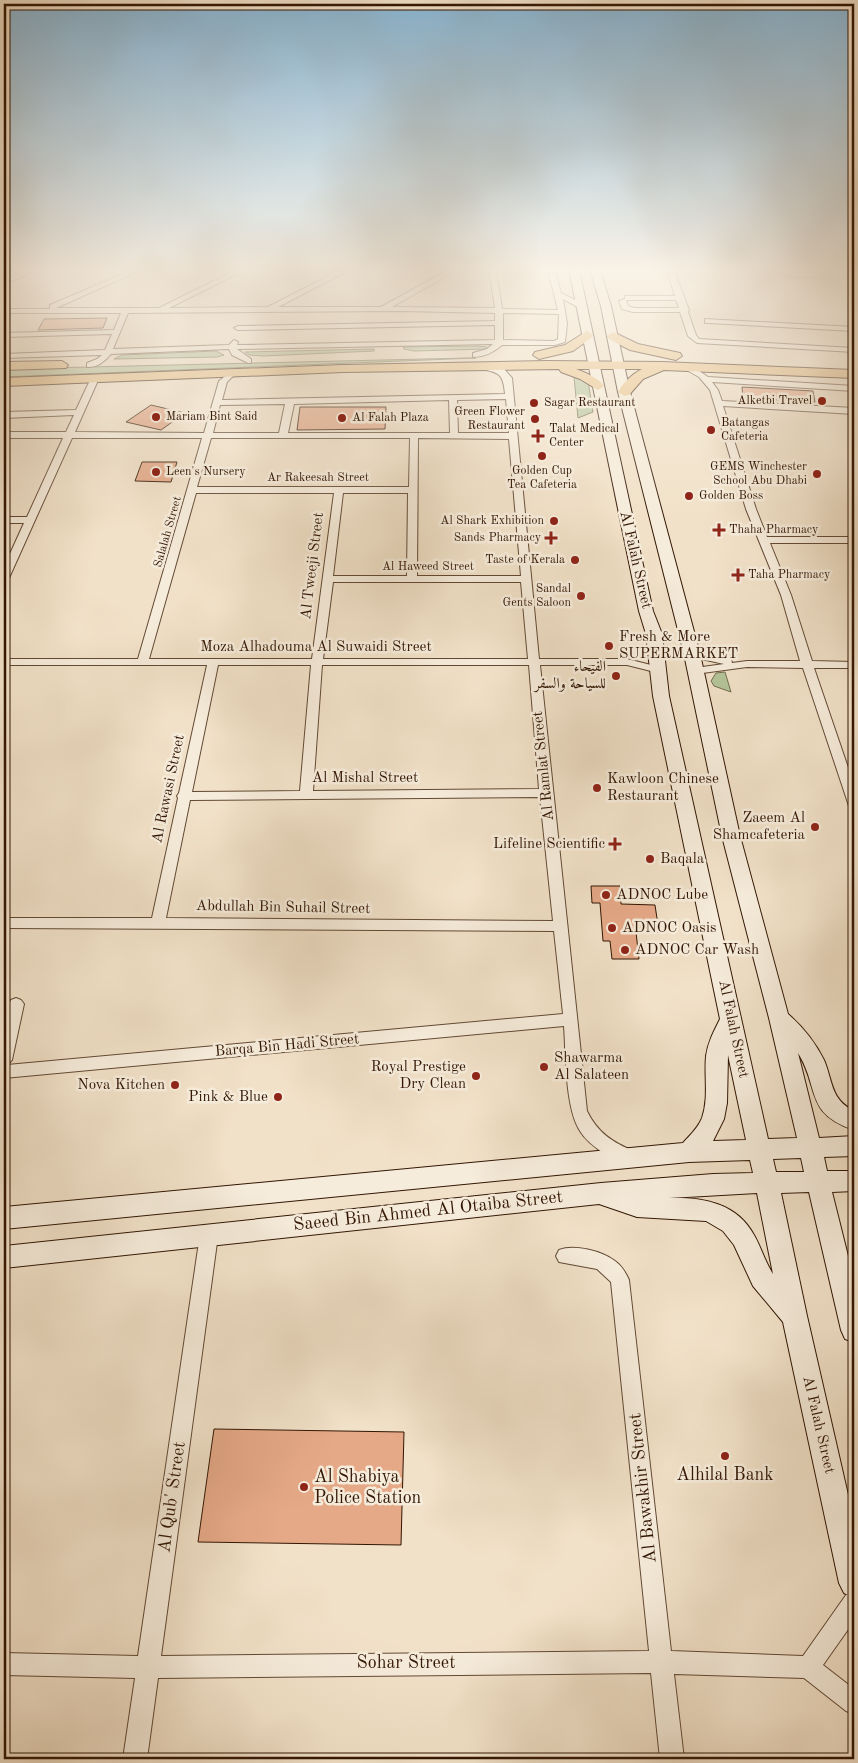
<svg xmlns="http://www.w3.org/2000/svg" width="858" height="1763" viewBox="0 0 858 1763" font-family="'Old Standard TT',Amiri,serif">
<rect width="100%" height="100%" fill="#f1e1c8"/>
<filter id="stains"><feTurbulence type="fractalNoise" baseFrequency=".004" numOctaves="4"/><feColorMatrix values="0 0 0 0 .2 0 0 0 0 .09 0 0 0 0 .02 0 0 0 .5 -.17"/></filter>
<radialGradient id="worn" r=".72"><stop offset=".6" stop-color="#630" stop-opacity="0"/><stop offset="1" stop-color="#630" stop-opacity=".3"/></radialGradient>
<g fill="#b4c49a" stroke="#736d4e">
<polygon points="782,270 827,270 832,278 786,278"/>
<polygon points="477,346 487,347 488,349 414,351 404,349 403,347"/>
<polygon points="374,349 374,351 264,356 249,355 245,352"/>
<polygon points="216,351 224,355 217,357 114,359 122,355"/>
<polygon points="467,358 476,358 4,377 4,369"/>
<polygon points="574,377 588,381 593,412 578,418"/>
<polygon points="725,672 731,692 714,686 711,681 716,673"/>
</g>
<g fill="#e6a988" stroke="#321603">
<polygon points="107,318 103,328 38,330 44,319"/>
<polygon points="742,387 813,391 815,402 743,398"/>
<polygon points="151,405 185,413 161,430 126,422"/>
<polygon points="300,407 386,407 385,429 297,430"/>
<polygon points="142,462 177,462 171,482 135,481"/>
<polygon points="591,886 620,886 621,904 655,905 659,932 636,932 639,959 612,959 610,941 603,941 600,903 592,903"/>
<polygon points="214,1429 404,1432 401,1545 198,1542"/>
</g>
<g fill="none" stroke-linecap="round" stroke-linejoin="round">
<g stroke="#624934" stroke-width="2">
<g id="street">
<polygon points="28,270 37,270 4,284 4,280"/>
<path d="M132 270H141L56 308H159L236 270H245L169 308 268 307 340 270H349L278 307H381L448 270H457L392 307 495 308 489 270H496L502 309 558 310 548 270H555L561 293 585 305 578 307 563 299 567 324 565 342 555 345H502C494 352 485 357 473 357V353L487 349 493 344 237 349 251 359V363H248L232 355 229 349 111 354C105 361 97 368 87 367V363L97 359 102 355 4 358V354L105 350 112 334 4 337V333L114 330 121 313H4V309H50V305ZM402 311 495 313V321L238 326 234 328 238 330 495 325V340L237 345 238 342 234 340 229 345 113 349 128 313ZM503 313 559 314 558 339 554 341 503 340Z"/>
<path d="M667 270H674L689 310 688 312 696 335 699 339 854 348V352L697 343 688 336 680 312H633L622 309 619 301 625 299V296H675ZM626 300H676L679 308H634L628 306Z"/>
<polygon points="843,270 849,270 854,277 854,284 851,284"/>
<polygon points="705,319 854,327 854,331 708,323 705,323"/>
<path d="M477 364 504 369 512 378 539 659H627L663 668 665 670 659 673 627 665H540L587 1111C597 1132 613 1143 634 1151L636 1156 634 1161C625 1164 613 1160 605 1154 596 1148 586 1141 580 1131 565 1108 566 1054 564 1026L4 1078C4 1054 0 1022 11 1000L16 998 21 1000 24 1004 12 1060 7 1065 563 1014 554 931 4 928V918H152L178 798 177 796 179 793 207 665H4V659H138L202 438H72L9 578 4 581V567L24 523H4V517H27L63 438H4V432H66L74 415 4 418V412L76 410 91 378 95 376 99 378 75 432 204 433 219 381 233 370 237 372 227 382 222 400 505 394C503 371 498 373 477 368ZM506 399 509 433H458L457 400ZM449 400 450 433H288L294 404ZM285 404 279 433H213L220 405ZM211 438H410L409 487H197ZM418 438 509 439 521 576H417ZM196 493H334L312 659H149ZM343 493H408L407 576H333ZM333 582H521L528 659H323ZM218 665H311L300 791 192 792ZM322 665H529L539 789 313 791ZM540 797 553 921 166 918 190 800Z"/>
<polygon points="683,364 689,364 708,377 854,386 854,391 712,382 718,390 722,401 854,408 854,414 723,406 756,509 767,537 854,537 854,543 770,543 791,595 812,661 854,662 854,668 814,668 854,785 854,807 849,806 803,668 747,667 695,674 689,671 695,668 724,664 688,656 686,654 692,651 731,659 732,663 747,661 800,661 781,595 746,509 710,390 699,377 683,368"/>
<path d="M209 1227 215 1229 218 1235 161 1656 649 1651 611 1282 597 1269 559 1262 556 1256 559 1250C574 1244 602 1251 615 1261 622 1266 626 1273 629 1280L671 1651 803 1656 846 1595 854 1592V1621L823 1665 854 1689V1714L846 1711 804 1678 674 1674 684 1759H660L651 1673 158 1678 147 1759H123L135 1678 4 1675V1653L138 1656 200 1235 203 1229Z"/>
</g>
</g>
<g stroke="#321603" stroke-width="2">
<path id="secondary" d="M569 270H579L653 611 662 634 669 696 768 1139 797 1138 769 1018 722 836 684 654 618 392 601 306 590 270H600L611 306 630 392 700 654 740 836 788 1014C803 1027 815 1042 824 1060 833 1081 830 1099 854 1111V1130C804 1113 820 1088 798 1053L819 1138 854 1136V1156L824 1157 827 1171H854V1191L832 1192 854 1280V1342L845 1339 841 1330 809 1192 781 1193 807 1316 854 1521V1598L844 1593 839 1583 783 1322 753 1286 734 1245 723 1231 706 1221 637 1217 599 1204 4 1268V1246L601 1183 713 1174 753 1173 750 1160 689 1162 4 1229V1207L683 1143C690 1135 698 1128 702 1118 709 1098 704 1076 706 1056 708 1042 714 1031 720 1019L653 696 646 634 639 611ZM728 1055 746 1140 713 1141 724 1119 727 1103ZM801 1158 804 1172H776L773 1159ZM757 1193 773 1274C765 1262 761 1247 754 1235 737 1203 703 1197 669 1198Z"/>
</g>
<g stroke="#321603" stroke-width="2">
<g id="primary">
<polygon points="587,331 593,335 591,338 573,351 539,359 533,355 535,352 565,345"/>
<polygon points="613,332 638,344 680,353 682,356 676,360 630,350 609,339 607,336"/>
<polygon points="62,361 68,365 66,368 4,370 4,362"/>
<path d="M547 361 662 362 854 370V378L664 370 643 379 629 395 624 396 618 392C624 382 631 375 642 369H576C586 373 597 377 604 386L598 390 580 379 561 372 559 369 343 372 4 386V378L343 365Z"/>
</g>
</g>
<use href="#street" fill="#f6ecdb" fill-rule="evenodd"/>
<use href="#secondary" fill="#f6ecdb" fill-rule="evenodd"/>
<use href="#primary" fill="#e8c084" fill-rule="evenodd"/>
</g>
<linearGradient id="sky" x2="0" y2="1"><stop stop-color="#89b7d6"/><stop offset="0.52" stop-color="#f9f2e6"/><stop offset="1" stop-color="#f9f2e6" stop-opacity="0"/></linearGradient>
<rect width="858" height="517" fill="url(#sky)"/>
<g fill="#8f2418" stroke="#f6ecdb" stroke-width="2">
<circle cx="822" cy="401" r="5"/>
<circle cx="534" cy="403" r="5"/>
<circle cx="156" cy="417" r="5"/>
<circle cx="342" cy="418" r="5"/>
<circle cx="535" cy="419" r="5"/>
<circle cx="711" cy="430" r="5"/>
<path d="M535.5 428.5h5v5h5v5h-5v5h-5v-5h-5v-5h5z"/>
<circle cx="542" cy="456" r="5"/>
<circle cx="156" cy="472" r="5"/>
<circle cx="817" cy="474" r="5"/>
<circle cx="689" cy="496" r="5"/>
<circle cx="554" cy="521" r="5"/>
<path d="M716.5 522.5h5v5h5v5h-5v5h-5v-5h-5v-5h5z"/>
<path d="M548.5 530.5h5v5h5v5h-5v5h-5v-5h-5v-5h5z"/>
<circle cx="575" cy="560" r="5"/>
<path d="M735.5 567.5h5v5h5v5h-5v5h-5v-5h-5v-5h5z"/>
<circle cx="581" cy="596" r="5"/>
<circle cx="609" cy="646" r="5"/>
<circle cx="616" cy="676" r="5"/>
<circle cx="597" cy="788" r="5"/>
<circle cx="815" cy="827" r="5"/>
<path d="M612.5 836.5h5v5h5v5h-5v5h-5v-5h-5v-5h5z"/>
<circle cx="650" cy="859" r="5"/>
<circle cx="606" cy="895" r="5"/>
<circle cx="612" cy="928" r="5"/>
<circle cx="625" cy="950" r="5"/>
<circle cx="544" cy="1067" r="5"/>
<circle cx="476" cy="1076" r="5"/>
<circle cx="175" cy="1085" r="5"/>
<circle cx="278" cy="1097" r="5"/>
<circle cx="725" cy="1456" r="5"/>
<circle cx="304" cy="1487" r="5"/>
</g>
<g text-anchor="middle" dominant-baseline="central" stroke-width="5" stroke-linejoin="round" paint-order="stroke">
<g font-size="12" fill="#321603" stroke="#f6ecdb" text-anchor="start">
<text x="812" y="401" text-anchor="end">Alketbi Travel</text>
<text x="544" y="403">Sagar Restaurant</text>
<text x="525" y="412" text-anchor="end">Green Flower<tspan x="525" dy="14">Restaurant</tspan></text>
<text x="166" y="417">Mariam Bint Said</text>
<text x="352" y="418">Al Falah Plaza</text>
<text x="721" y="423">Batangas<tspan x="721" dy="14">Cafeteria</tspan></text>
<text x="549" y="429">Talat Medical<tspan x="549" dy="14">Center</tspan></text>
<text x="807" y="467" text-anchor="end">GEMS Winchester<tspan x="807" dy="14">School Abu Dhabi</tspan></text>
<text x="542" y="471" text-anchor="middle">Golden Cup<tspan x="542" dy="14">Tea Cafeteria</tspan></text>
<text x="166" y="472">Leen's Nursery</text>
<text x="699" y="496">Golden Boss</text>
<text x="544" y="521" text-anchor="end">Al Shark Exhibition</text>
<text x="729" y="530">Thaha Pharmacy</text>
<text x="541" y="538" text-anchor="end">Sands Pharmacy</text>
<text x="565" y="560" text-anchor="end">Taste of Kerala</text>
<text x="748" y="575">Taha Pharmacy</text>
<text x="571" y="589" text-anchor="end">Sandal<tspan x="571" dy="14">Gents Saloon</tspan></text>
</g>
<g font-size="12" fill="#321603" stroke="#f6ecdb">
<text x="318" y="478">Ar Rakeesah Street</text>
<text transform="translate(168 532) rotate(-74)">Salalah Street</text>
<text x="428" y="567">Al Haweed Street</text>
</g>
<g font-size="15" fill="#321603" stroke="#f6ecdb">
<text transform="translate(635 560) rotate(77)">Al Falah Street</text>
<text transform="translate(313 566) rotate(-83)">Al Tweeji Street</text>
<text x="316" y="647">Moza Alhadouma Al Suwaidi Street</text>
<text transform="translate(544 766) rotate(-96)">Al Ramlat Street</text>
<text x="365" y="778">Al Mishal Street</text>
<text transform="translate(169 789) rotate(-78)">Al Rawasi Street</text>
<text transform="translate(283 908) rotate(1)">Abdullah Bin Suhail Street</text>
<text transform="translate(733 1029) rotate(78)">Al Falah Street</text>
<text transform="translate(287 1046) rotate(-5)">Barqa Bin Hadi Street</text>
<text transform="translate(818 1425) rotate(77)">Al Falah Street</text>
</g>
<g font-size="15" fill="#321603" stroke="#f6ecdb" text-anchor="start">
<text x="619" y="637">Fresh &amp; More<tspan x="619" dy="17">SUPERMARKET</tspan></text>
<text x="606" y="667" text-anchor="end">الفيحاء<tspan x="606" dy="17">للسياحة والسفر</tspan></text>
<text x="607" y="779">Kawloon Chinese<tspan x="607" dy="17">Restaurant</tspan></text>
<text x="805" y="818" text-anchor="end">Zaeem Al<tspan x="805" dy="17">Shamcafeteria</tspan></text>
<text x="605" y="844" text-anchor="end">Lifeline Scientific</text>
<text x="660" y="859">Baqala</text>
<text x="616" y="895">ADNOC Lube</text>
<text x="622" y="928">ADNOC Oasis</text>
<text x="635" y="950">ADNOC Car Wash</text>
<text x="554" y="1058">Shawarma<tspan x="554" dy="17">Al Salateen</tspan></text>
<text x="466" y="1067" text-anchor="end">Royal Prestige<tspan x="466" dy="17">Dry Clean</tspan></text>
<text x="165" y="1085" text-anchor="end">Nova Kitchen</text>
<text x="268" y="1097" text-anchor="end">Pink &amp; Blue</text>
</g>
<g font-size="18" fill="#321603" stroke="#f6ecdb">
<text transform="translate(428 1211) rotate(-6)">Saeed Bin Ahmed Al Otaiba Street</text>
<text transform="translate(643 1488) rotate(-96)">Al Bawakhir Street</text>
<text transform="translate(172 1497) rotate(-82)">Al Qub' Street</text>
<text x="406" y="1663">Sohar Street</text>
</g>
<g font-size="18" fill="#321603" stroke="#f6ecdb">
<text x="725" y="1475">Alhilal Bank</text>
<text x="314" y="1477" text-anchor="start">Al Shabiya<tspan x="314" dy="21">Police Station</tspan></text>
</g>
</g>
<rect width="858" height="1763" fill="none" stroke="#f1e1c8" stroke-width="20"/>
<rect x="5" y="5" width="848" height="1753" fill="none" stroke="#321603" stroke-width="2.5"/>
<rect x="10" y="10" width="838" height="1743" fill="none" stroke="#321603"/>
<rect width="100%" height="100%" filter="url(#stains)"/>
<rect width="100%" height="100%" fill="url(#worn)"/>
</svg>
